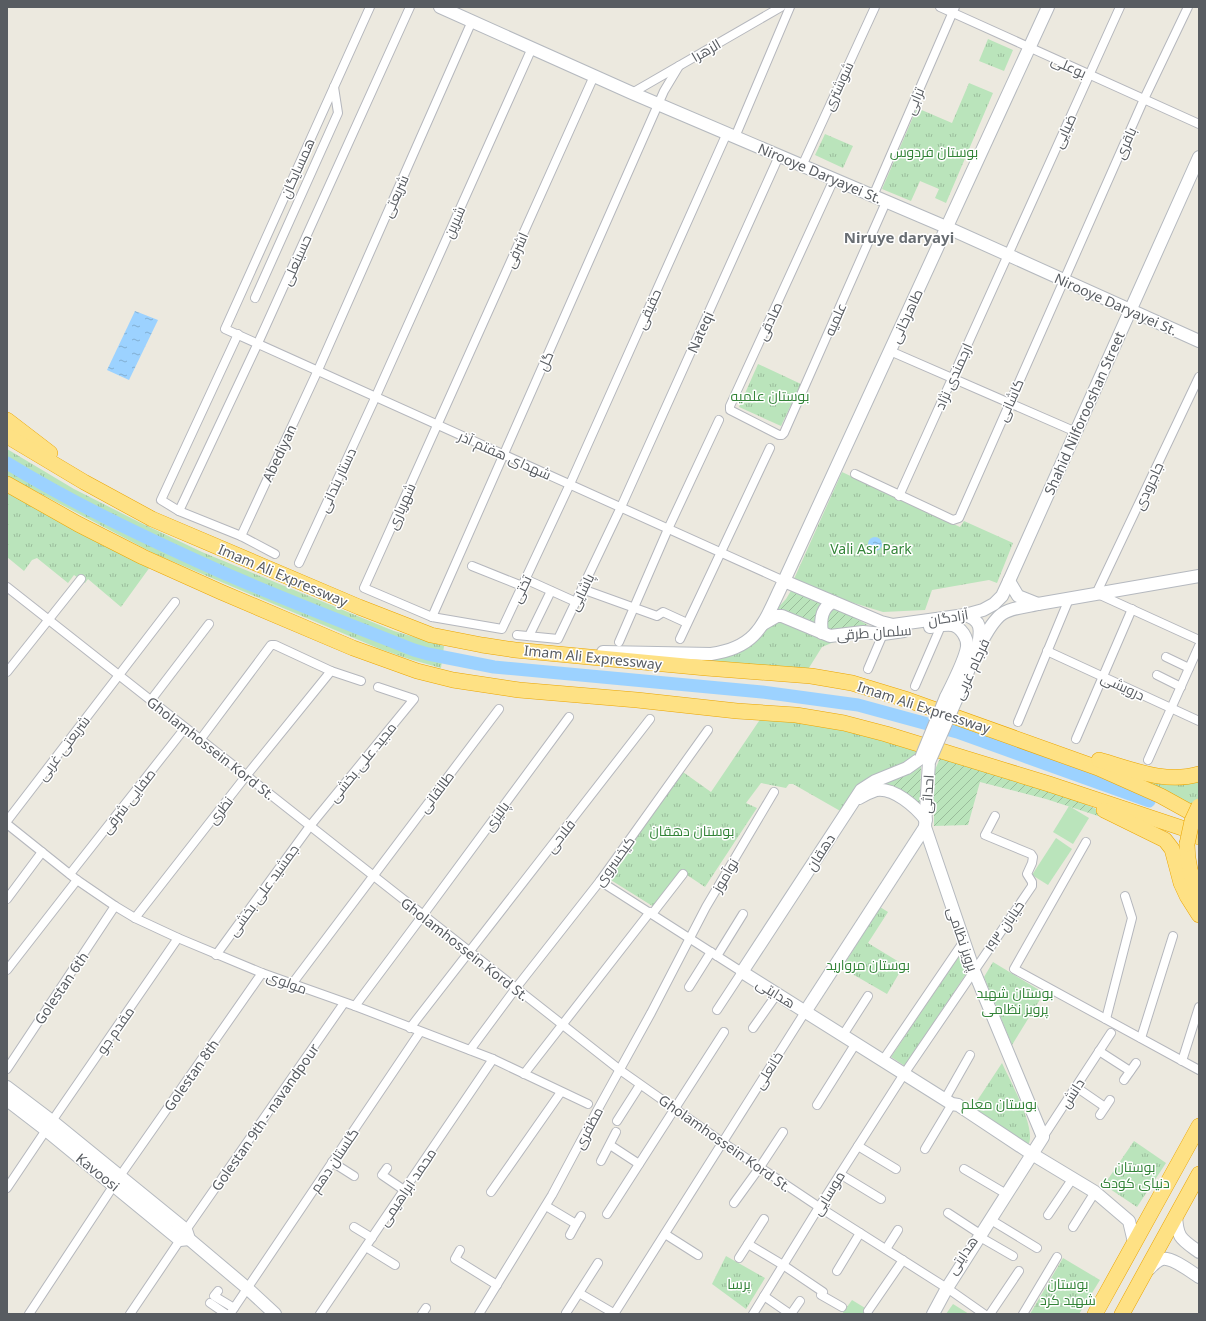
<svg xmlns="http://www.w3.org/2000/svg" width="1206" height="1321" viewBox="0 0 1206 1321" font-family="'Noto Sans',Cairo,sans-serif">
<defs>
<pattern id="grass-tufts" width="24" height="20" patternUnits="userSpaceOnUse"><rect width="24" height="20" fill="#bae4bb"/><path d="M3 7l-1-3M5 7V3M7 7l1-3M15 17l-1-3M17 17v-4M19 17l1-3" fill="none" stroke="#9abc9b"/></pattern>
<pattern id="garden-furrows" width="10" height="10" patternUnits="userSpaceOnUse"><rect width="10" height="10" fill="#bae4bb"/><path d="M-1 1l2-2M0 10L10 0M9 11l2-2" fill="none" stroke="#9abc9b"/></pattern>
<pattern id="water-ripples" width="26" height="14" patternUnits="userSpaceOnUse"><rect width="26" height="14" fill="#9cd2ff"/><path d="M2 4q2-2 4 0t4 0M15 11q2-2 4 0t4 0" fill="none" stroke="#82aed2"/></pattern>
</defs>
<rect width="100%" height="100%" fill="#ece9df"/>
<g fill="url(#grass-tufts)">
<polygon points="988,39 1013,50 1004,71 979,61"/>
<polygon points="969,83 993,93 946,203 935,198 939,189 920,181 911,201 882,189 917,108 952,123"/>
<polygon points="825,134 853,146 843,168 815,155"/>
<polygon points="758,364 801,384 781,426 739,407"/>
<polygon points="7,449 74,489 139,522 202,552 394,631 444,646 441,668 409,659 380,649 155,554 7,476"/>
<polygon points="842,472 960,527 964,521 1013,543 997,583 989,580 932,590 925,610 883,612 831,596 794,579"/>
<polygon points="7,489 150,567 121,607 88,579 85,583 74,575 68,583 37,558 32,560 24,571 7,557"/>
<polygon points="774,619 841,639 822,647 807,671 691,662 701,658 710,658"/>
<polygon points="761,718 809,721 919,750 916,758 842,812 793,784 789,784 786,788 761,783 746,803 757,808 705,887 681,871 654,907 606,877 683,772 711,792"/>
<polygon points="1117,768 1199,777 1199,799 1194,807"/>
<polygon points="880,907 888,912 868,943 904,965 887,994 842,968"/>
<polygon points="959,956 968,971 905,1066 891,1057"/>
<polygon points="993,962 1044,993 1012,1045 984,977"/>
<path d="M1002 1063C1009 1079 1038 1130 1028 1145L971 1110Z"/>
<polygon points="1134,1141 1166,1163 1137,1207 1104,1185"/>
<polygon points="726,1256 765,1278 746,1309 712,1284"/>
<polygon points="1063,1258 1100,1280 1079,1314 1030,1314"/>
<polygon points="852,1300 875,1314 842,1314"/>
<polygon points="953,1304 969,1314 946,1314"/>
</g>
<g fill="url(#garden-furrows)">
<polygon points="792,589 822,604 815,627 769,617 786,599"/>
<polygon points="834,607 868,625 827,632 827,615"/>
<polygon points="941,756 1060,794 1092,807 1135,828 1046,799 980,782 968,825 934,826 934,772"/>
<path d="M921 765 920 806 914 801 873 787C891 782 906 776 921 765Z"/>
</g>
<g fill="#bae4bb">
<polygon points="1069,806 1089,818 1073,844 1053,832"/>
<polygon points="1056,838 1072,849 1048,885 1032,875"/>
</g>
<g fill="url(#water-ripples)">
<polygon points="135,311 158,320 129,380 107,370"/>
<circle cx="875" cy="544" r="7"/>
</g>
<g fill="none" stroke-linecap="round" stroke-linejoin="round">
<path stroke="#9cd2ff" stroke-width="13" d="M7 463C74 504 146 538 217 570 282 599 349 624 414 650L428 654 494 667 762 692 858 705 957 732 1149 801"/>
<g stroke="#b5b7bd" stroke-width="10">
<g id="street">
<polyline points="370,7 225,329 784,581"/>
<polyline points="940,7 1199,124"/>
<polyline points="594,76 364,588 432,617 502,629 570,484 727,133"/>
<polyline points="632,93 781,7"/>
<polyline points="735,137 790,7"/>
<polyline points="802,166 875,7"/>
<polyline points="834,179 730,406 730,410 779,435 782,435 784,433 886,202"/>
<polyline points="873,196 955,7"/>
<polyline points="255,298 338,113 334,87"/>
<polyline points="238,334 161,500 179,511 241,536 275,554"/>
<polyline points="890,351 1076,432"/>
<polyline points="855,474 953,520 959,518 1144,99 1188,7"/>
<polyline points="899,496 1120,7"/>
<polyline points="179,511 258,343 410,7"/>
<polyline points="241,536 318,370 472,21"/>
<polyline points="299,563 376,396 532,48"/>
<polyline points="472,566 522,586"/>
<polyline points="525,579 576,602"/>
<polyline points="7,587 620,1070 722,1142 819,1207 942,1285"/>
<polyline points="582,589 657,616 663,612 687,623"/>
<polyline points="1096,594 1199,377"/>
<polyline points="1098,594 1199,640"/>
<polyline points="432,617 664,91 679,66"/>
<polyline points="517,635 558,639 621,507 779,156"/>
<polyline points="529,636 551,591"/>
<polyline points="680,639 770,448"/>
<polyline points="619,642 668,529 719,420"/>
<polyline points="1047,651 1199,721"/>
<polyline points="1166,657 1189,668"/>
<polyline points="868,669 883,634"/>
<polyline points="7,672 81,579"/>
<polyline points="1157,675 1181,687"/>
<polyline points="915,686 941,626"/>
<polyline points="151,700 209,624"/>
<polyline points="1018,722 1069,599"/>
<polyline points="1076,739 1132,609"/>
<polyline points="200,740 271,645 275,645 331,671"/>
<polyline points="1148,760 1199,646"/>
<polyline points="7,821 175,602"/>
<polyline points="7,824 77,880 115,906 135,918 178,938 262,973 355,1006 493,1059 588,1104"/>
<polyline points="1086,842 1014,969 1199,1070"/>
<polyline points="70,874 185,728"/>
<polyline points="600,881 742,972 717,1010"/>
<polyline points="7,899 42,852"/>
<polyline points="652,914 683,874"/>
<polyline points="135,918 246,776 331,671 361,681"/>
<polyline points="216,955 310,826 414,699 378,687"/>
<polyline points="717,956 743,914"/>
<polyline points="7,970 77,880"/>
<polyline points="292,984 499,709"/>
<polyline points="689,987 711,952"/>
<polyline points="355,1006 423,915 569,717"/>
<polyline points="1106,1019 1132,918 1125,896"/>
<polyline points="410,1028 650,719"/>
<polyline points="753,1028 777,994"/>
<polyline points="843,1035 868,996"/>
<polyline points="1141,1038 1173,936"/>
<polyline points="470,1050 516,988 600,881 708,730"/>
<polyline points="1099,1051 1130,1071"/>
<polyline points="883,1060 964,941"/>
<polyline points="1182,1061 1199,1007"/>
<polyline points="7,1069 115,906"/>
<polyline points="524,1074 650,912"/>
<polyline points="1124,1080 1136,1063"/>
<polyline points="1076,1087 1105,1107"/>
<polyline points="945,1099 970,1055"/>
<polyline points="817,1105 856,1043"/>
<polyline points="1100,1115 1110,1100"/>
<polyline points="52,1121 178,938"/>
<polyline points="617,1121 640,1085"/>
<polyline points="1043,1137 1111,1033"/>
<polyline points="610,1145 639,1164"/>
<polyline points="858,1146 896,1169"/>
<polyline points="925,1149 952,1104"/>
<polyline points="601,1161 616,1132"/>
<polyline points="332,1162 354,1176"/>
<polyline points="387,1168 382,1175 404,1190"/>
<polyline points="964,1169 1003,1192"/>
<polyline points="840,1174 881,1199"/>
<polyline points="120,1176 262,973"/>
<polyline points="7,1188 46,1130"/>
<polyline points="491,1192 561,1092"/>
<polyline points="734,1203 760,1167 783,1132"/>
<polyline points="546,1206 576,1224 581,1216"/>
<polyline points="948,1213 977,1232"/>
<polyline points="607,1214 724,1032"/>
<polyline points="1048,1215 1073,1178"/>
<polyline points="991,1220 1037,1248"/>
<polyline points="354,1227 372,1238"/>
<polyline points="1073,1227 1095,1192"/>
<polyline points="186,1230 344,1003"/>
<polyline points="665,1234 698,1255"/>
<polyline points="570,1235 576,1224"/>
<polyline points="980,1237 1013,1256"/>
<polyline points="748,1244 783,1265 823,1292 821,1295 842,1307"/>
<polyline points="366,1247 395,1265"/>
<polyline points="886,1249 898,1230"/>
<polyline points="460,1250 455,1259 497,1285"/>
<polyline points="739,1258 764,1219"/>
<polyline points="837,1271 860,1233"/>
<polyline points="947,1288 984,1314"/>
<polyline points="218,1291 214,1296 234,1308"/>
<polyline points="579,1293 615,1314"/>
<polyline points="764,1296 790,1314"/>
<polyline points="210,1303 226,1314"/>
<polyline points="868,1311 903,1260"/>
<polyline points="566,1313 598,1263"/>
<polyline points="29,1314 114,1185"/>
<polyline points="130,1314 180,1240"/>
<polyline points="230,1314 420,1032"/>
<polyline points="320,1314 493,1059"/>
<polyline points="422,1314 426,1308"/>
<polyline points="479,1314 552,1195 598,1109 651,1013 706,907 774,792"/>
<polyline points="614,1314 805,1012"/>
<polyline points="753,1314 819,1207 904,1074 1032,886 1032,882 1027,874 1032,863 1033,857 1031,854 985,835 995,816"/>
<polyline points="791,1314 800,1301"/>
<polyline points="990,1314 1019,1271"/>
<polyline points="1023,1314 1057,1257"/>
</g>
</g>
<g stroke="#b5b9bf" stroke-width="14">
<g id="secondary">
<polyline points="440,7 632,93 946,227 1199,341"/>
<polyline points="784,581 881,622 893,625 965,615 983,610 994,604 1002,596 1009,581 1199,157"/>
<polyline points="1009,581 1018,596 1038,604"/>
<path d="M965 615C982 620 981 630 978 646"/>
<polyline points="763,624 777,616 782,616 830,636 863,632 883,634 904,631"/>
<path d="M930 627C937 626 945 624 952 625 961 627 968 638 967 647 965 660 952 685 946 697"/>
<path d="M822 633C820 621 821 608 833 602"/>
<path d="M603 652 711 654C760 647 764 621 784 581L1048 7"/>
<path d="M956 700C965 679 984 627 1002 614 1012 607 1027 607 1038 604L1199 576"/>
<polyline points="921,758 907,768 875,781 861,790 742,972 952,1104 958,1105 1032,1154 1095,1192 1129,1221 1134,1242"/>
<polyline points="929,762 925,827 974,971 1043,1137 947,1288 933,1314"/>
<path d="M859 798C864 795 870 792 876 790 894 787 916 807 926 820"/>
<polyline points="805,1012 925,827"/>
<polyline points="7,1087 52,1121 186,1230 189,1239 247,1288 275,1314"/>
<polyline points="7,1100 46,1130 180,1240 189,1239"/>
<path d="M1176 1215C1177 1238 1181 1239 1199 1252"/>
<path d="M1149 1269C1153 1265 1156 1261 1162 1259 1172 1257 1190 1271 1199 1277"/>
</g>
</g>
<g stroke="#eba500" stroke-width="16">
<g id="highway">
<polyline points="7,420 50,453"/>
<polyline points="7,436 84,482 152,519 359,607 431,635 482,645 515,650 706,668 811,676 852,683 908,700 1098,768 1161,796 1199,817"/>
<polyline points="7,484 78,524 143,557 221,592 353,648 417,671 453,680 519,690 637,700 737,711 796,715 844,723 886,734 1049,784 1182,828 1199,837"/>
<path d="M1099 760C1131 769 1165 784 1199 774"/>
<polyline points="1104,810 1165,840 1172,849 1181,883 1187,896 1199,915"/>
<path d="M1187 844C1187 863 1191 878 1199 895"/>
<polyline points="1095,1314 1199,1126"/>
<polyline points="1122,1314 1199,1174"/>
</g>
</g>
<use href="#street" stroke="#fff" stroke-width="8"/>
<use href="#secondary" stroke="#fff" stroke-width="12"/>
<use href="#highway" stroke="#fee184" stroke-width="15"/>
<g stroke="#b5b9bf" stroke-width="14" stroke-linecap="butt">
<g id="secondary-bridge">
<polyline points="921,758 946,697"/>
<polyline points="929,762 956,700"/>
</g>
</g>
<g stroke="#eba500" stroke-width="16" stroke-linecap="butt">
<polyline id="highway-bridge" points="1187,844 1192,821 1199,806"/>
</g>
<use href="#secondary-bridge" stroke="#fff" stroke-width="12"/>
<use href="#highway-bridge" stroke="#fee184" stroke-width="15"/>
</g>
<g text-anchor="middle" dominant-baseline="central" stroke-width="3" stroke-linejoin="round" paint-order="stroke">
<g font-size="14" fill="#585c61" stroke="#fff">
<text transform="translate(706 50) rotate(-30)">الزهرا</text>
<text transform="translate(1069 66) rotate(24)">بوعلی</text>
<text transform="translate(838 86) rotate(-65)">شوشتری</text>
<text transform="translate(914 101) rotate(-67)">ترابی</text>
<text transform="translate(1064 131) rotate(-65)">ضیایی</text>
<text transform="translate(1125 143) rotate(-66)">باقری</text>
<text transform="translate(297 168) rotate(-66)">همسایگان</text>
<text transform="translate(820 173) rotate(23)">Nirooye Daryayei St.</text>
<text transform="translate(395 196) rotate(-66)">شریعتی</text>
<text transform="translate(454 222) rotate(-66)">شیرین</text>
<text transform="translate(516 250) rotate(-66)">اشرفی</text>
<text transform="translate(296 260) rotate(-66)">حسینعلی</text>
<text transform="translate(1116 304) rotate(24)">Nirooye Daryayei St.</text>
<text transform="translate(648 309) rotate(-66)">حقیقی</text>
<text transform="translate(906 316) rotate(-65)">طاهرخانی</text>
<text transform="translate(835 319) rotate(-66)">علمیه</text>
<text transform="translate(769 321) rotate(-65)">صادقی</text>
<text transform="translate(700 332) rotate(-66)">Nateqi</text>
<text transform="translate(545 361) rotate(-66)">گل</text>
<text transform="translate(953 376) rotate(-66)">ارجمندی نژاد</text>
<text transform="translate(1010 400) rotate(-66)">کاشانی</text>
<text transform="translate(1084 413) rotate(-66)">Shahid Nilforooshan Street</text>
<text transform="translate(279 453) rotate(-65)">Abediyan</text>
<text transform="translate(505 455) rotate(24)">شهدای هفتم آذر</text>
<text transform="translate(337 480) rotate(-65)">دستار بندانی</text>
<text transform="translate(1148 486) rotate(-65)">جاجرودی</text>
<text transform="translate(401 506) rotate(-66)">شهریاری</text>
<text transform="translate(283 575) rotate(23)">Imam Ali Expressway</text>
<text transform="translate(521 589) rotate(-65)">تختی</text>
<text transform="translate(581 592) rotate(-64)">پاشایی</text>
<text transform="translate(948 617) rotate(-9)">آزادگان</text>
<text transform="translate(874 632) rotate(-4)">سلمان طرقی</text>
<text transform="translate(593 657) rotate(6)">Imam Ali Expressway</text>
<text transform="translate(971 669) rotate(-65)">فرجام غربی</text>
<text transform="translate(1123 686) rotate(25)">درویشی</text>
<text transform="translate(924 707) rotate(18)">Imam Ali Expressway</text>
<text transform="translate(63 748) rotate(-53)">شریعتی غربی</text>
<text transform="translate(211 748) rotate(38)">Gholamhossein Kord St.</text>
<text transform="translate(362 762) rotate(-51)">مجید علی بخشی</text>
<text transform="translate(436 792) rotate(-53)">طالقانی</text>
<text transform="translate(927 794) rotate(-86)">احداثی</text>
<text transform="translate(128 801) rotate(-52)">صفایی شرقی</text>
<text transform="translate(220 810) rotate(-52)">نظری</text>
<text transform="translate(496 816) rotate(-54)">پالیزی</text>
<text transform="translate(560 836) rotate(-52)">فلاحی</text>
<text transform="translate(820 852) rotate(-57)">دهقان</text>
<text transform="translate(614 861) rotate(-54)">کیخسروی</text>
<text transform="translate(725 875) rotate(-59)">نوآموز</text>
<text transform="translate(263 890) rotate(-54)">جمشید علی بخشی</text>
<text transform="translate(1004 926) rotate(-56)">خیابان ۱۹۳</text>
<text transform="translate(963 939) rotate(71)">پرویز نظامی</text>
<text transform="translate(465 949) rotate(38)">Gholamhossein Kord St.</text>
<text transform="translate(287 982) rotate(20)">مولوی</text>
<text transform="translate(61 988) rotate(-56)">Golestan 6th</text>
<text transform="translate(776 993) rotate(32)">هدایتی</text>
<text transform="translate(115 1030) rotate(-55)">مقدم جو</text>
<text transform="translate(768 1070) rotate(-58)">خانعلی</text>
<text transform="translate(191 1075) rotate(-55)">Golestan 8th</text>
<text transform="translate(1072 1093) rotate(-57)">دانش</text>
<text transform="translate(265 1117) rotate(-55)">Golestan 9th - navandpour</text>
<text transform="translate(588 1128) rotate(-62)">مظفری</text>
<text transform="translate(725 1143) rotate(35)">Gholamhossein Kord St.</text>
<text transform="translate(334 1160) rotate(-56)">گلستان دهم</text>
<text transform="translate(98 1172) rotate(39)">Kavoosi</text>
<text transform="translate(407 1187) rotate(-56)">محمد ابراهیمی</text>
<text transform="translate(828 1193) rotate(-58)">موسایی</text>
<text transform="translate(962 1255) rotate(-56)">هدایتی</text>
</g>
<g font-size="14" fill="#338438" stroke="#fff">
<text x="934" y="151">بوستان فردوس</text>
<text x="770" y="395">بوستان علمیه</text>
<text x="871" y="548">Vali Asr Park</text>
<text x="692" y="830">بوستان دهقان</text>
<text x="868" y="964">بوستان مروارید</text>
<text x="1015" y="992">بوستان شهید<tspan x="1015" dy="16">پرویز نظامی</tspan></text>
<text x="999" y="1103">بوستان معلم</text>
<text x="1135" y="1166">بوستان<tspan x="1135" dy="16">دنیای کودک</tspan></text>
<text x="739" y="1283">پرسا</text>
<text x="1068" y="1283">بوستان<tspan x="1068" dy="16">شهید کرد</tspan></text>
</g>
<g font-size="15" font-weight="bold" fill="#696e73" stroke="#fff">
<text x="899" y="237">Niruye daryayi</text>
</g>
</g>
<rect width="1206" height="1321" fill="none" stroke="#585c61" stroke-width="16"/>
</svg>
